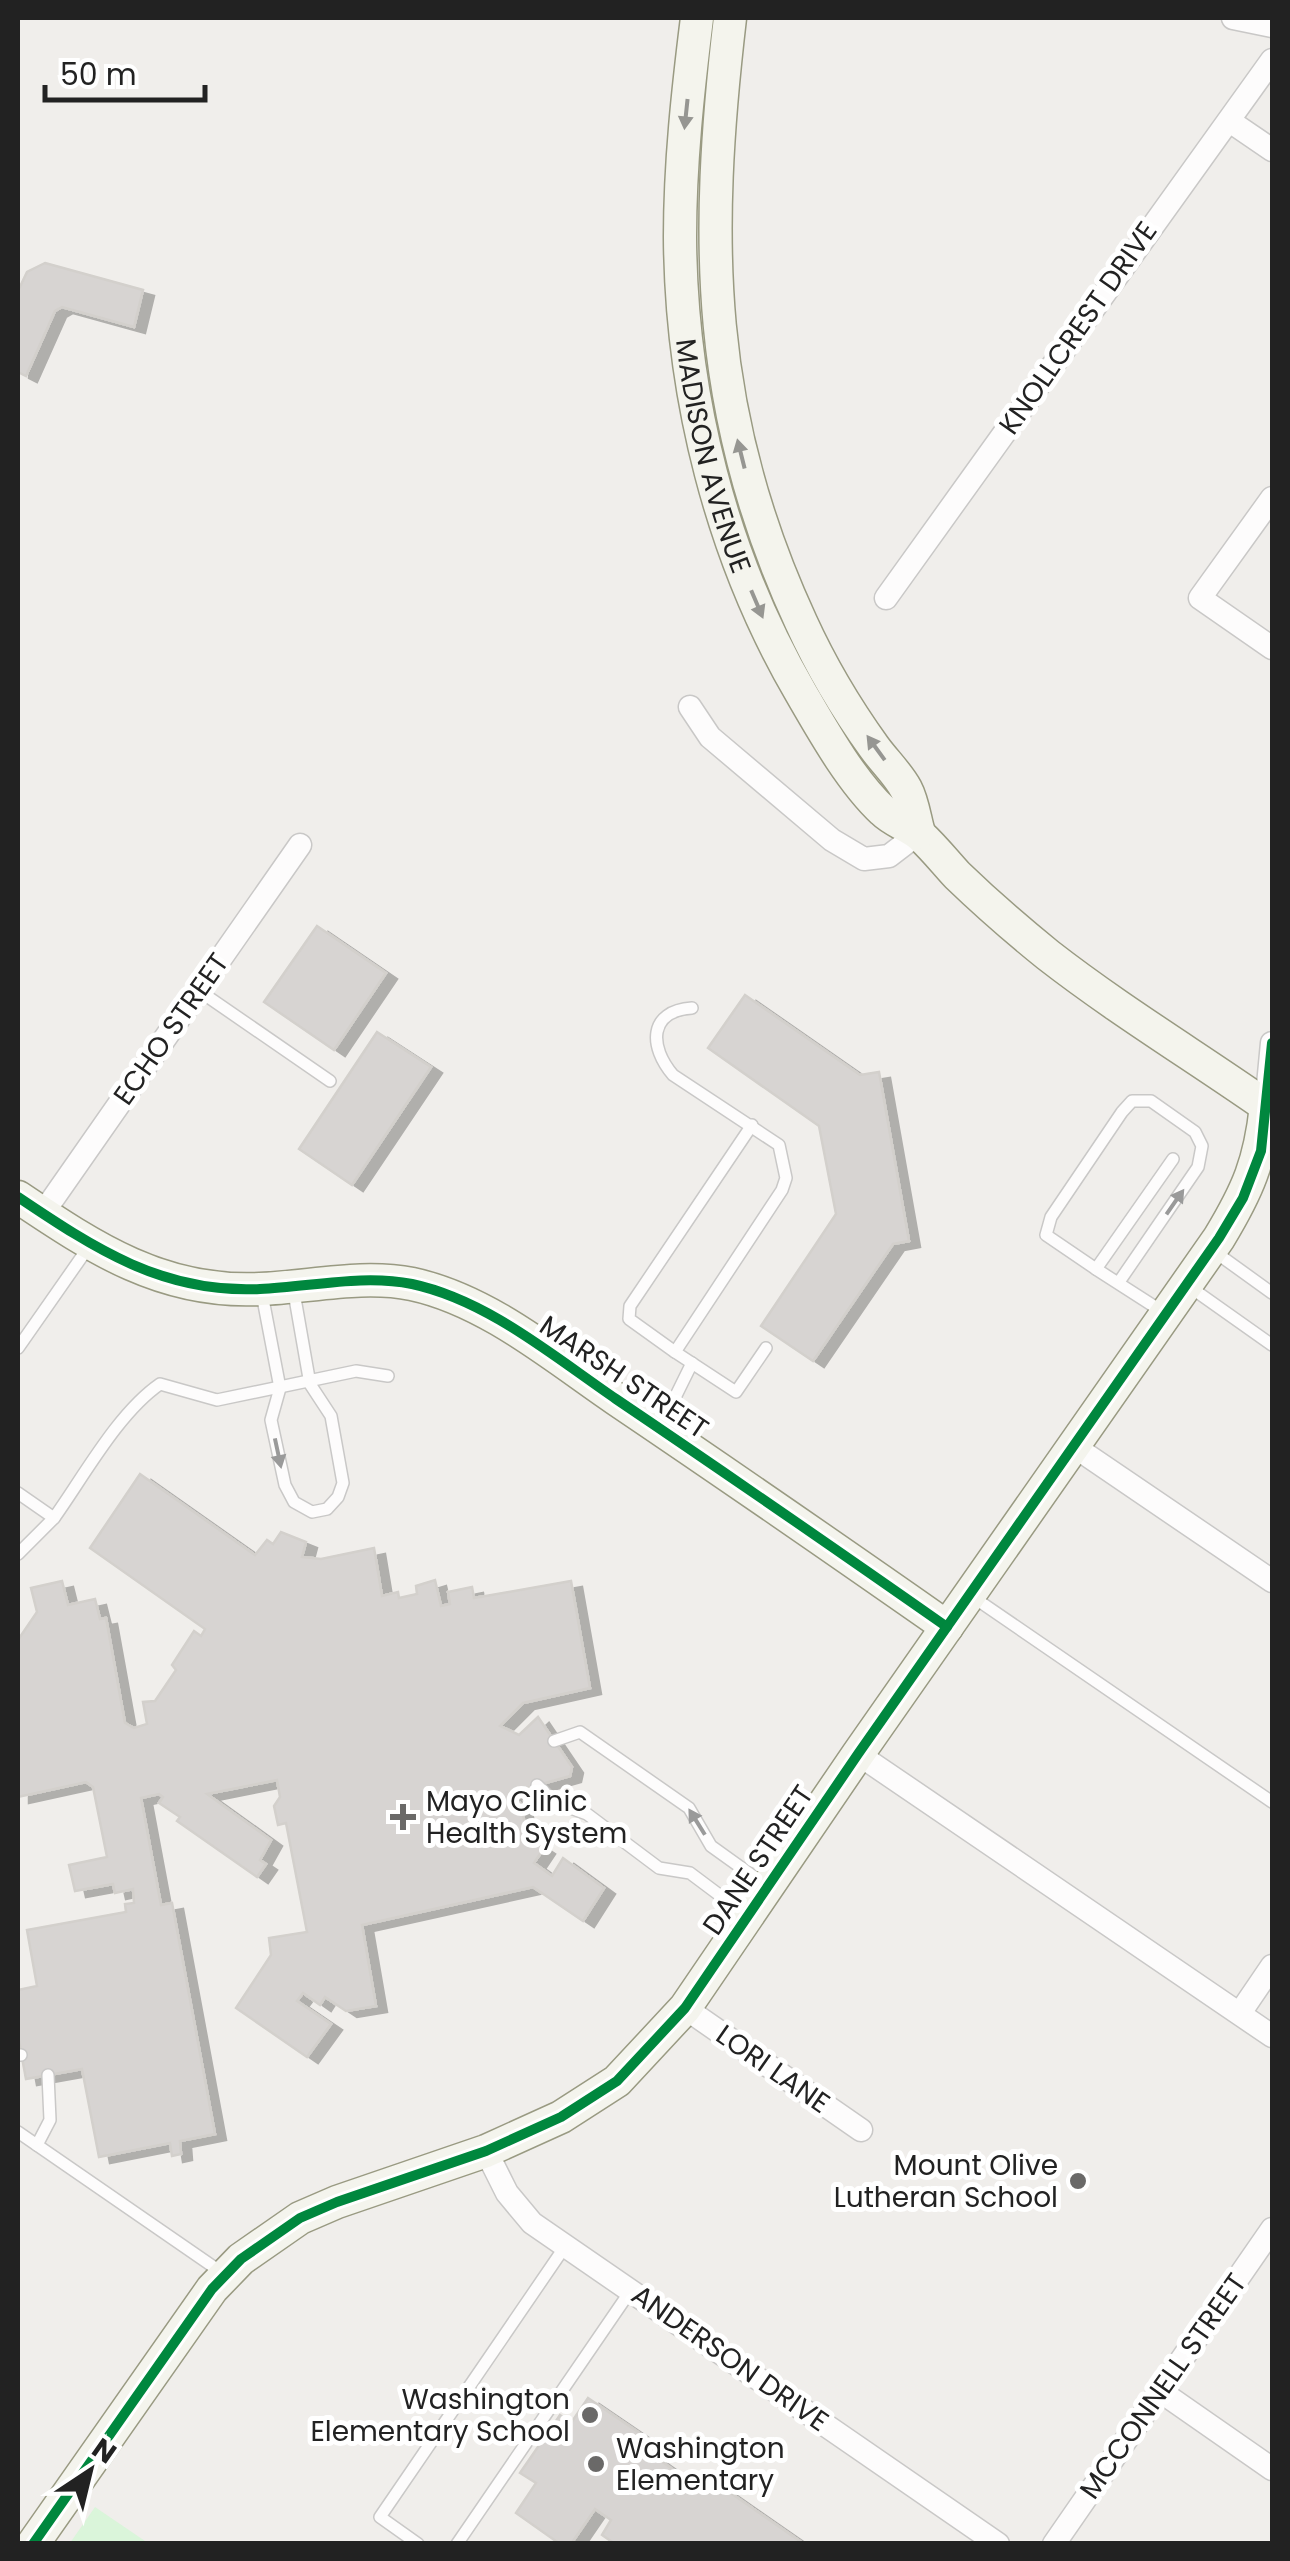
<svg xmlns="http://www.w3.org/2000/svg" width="1290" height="2561" viewBox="0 0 1290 2561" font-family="Poppins,sans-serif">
<defs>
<filter id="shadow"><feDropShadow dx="11" dy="6" stdDeviation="0" flood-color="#0004"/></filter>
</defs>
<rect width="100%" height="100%" fill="#f0eeeb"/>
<polygon fill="#daf5da" points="95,2507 148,2543 70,2543"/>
<g fill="#d7d4d2" stroke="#d3d0cc" stroke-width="2.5" filter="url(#shadow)">
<polygon points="45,263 143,290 134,327 62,307 55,311 26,376 18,372 18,291 27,272"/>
<polygon points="317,926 386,973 334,1050 264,1002"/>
<polygon points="745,995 860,1075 879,1072 909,1241 893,1244 813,1361 761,1326 836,1214 819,1126 708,1048"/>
<polygon points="377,1032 431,1067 352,1185 299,1149"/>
<polygon points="140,1474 255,1555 267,1540 273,1544 281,1532 306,1542 302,1557 321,1559 374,1548 382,1596 398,1592 399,1598 417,1594 416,1586 435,1580 441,1606 450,1604 448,1592 472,1587 474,1598 571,1581 590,1688 523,1703 500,1726 519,1735 538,1717 572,1767 570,1776 510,1793 512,1805 520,1803 525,1824 543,1836 538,1844 544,1848 534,1863 552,1876 563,1858 604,1888 583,1921 533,1887 362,1925 376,2006 346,2011 325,1997 320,2005 303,1993 297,2001 331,2024 307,2057 236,2008 271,1955 269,1938 307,1932 286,1823 278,1825 274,1806 280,1797 277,1780 207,1794 271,1840 260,1860 266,1864 257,1877 177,1821 180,1817 159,1803 163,1797 159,1794 141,1798 161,1905 172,1903 215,2134 180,2141 181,2154 172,2156 170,2143 99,2157 82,2069 26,2079 18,2036 18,1990 37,1986 27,1930 126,1912 125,1904 134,1903 133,1889 115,1893 113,1884 75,1891 69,1865 107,1857 93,1787 86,1782 18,1797 18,1640 37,1612 31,1588 62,1581 68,1605 95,1599 100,1619 106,1618 125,1723 134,1728 147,1724 143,1702 155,1701 176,1670 172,1665 194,1631 201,1636 205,1629 90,1548"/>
<polygon points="588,2398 660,2447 651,2454 695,2485 702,2473 804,2544 615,2544 602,2535 611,2520 595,2509 571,2544 560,2544 516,2513 536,2483 520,2473 560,2415 571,2423"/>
</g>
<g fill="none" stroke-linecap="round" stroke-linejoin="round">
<g stroke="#c9c8c7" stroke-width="14">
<g id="lane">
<polyline points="198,990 330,1081"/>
<path d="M692 1008C648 1011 649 1047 673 1075L779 1145 786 1178 782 1190 675 1352 736 1392 766 1348"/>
<polyline points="1215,1252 1272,1293"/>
<polyline points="1096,1269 1046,1235 1051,1217 1122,1112 1132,1101 1151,1101 1195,1132 1202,1146 1198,1167 1119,1282"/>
<polyline points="1190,1287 1272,1345"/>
<polyline points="262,1294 280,1388 271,1420 285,1485 294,1502 312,1512 327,1509 338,1497 343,1483 331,1416 310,1384 293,1287"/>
<polyline points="1163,1312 1096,1269 1173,1159"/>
<polyline points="18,1348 90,1245"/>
<polyline points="675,1352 629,1319 630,1306 752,1125"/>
<polyline points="661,1426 692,1363"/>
<path d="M18 1493 54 1518C84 1476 118 1413 160 1384L217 1400 356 1371 388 1376"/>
<polyline points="18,1554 54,1518"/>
<polyline points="973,1597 1272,1802"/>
<polyline points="554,1741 580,1732 689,1808 711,1846 764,1884"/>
<polyline points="537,1785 554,1802 587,1814 659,1868 690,1873 746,1915"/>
<polyline points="18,2055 21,2055"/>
<polyline points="18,2132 221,2272"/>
<polyline points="37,2145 50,2120 48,2075"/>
<polyline points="418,2544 380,2517 566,2245"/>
<polyline points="457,2544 631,2290"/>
</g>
</g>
<g stroke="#c9c8c7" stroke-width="25">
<g id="street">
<polyline points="1233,18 1272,26"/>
<polyline points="1231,122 1272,150"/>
<polyline points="1272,498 1200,598 1272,648"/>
<polyline points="886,598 1272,60"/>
<polyline points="690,707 710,737 832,840 864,859 889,856 919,833"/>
<polyline points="1266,1106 1272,1043"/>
<polyline points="43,1213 300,845"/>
<polyline points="1075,1447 1272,1581"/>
<polyline points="858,1754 1272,2036"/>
<polyline points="685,2008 861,2130"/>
<polyline points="1240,2013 1272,1966"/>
<polyline points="486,2151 507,2193 532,2223 998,2544"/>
<polyline points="1160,2391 1272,2469"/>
<polyline points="1054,2544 1272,2229"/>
</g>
</g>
<g stroke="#999a82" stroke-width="35">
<g id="secondary">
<path id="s1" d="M697 18C688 90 680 163 680 237 681 395 721 556 801 693 823 731 851 781 883 811 894 822 910 826 921 836 934 848 945 862 957 875 986 903 1017 930 1048 955 1120 1011 1198 1058 1272 1110"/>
<path d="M730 18C704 239 705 415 801 622 821 666 846 708 874 747 884 761 898 774 906 789 913 802 915 820 919 833"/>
<path d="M18 1197C94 1248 163 1294 260 1289 310 1287 362 1274 412 1284 487 1300 553 1356 616 1399 727 1474 837 1550 947 1627"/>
<path d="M33 2544 212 2289 241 2259 300 2218 337 2202 486 2151 561 2117 617 2081 685 2008 858 1754 1219 1238C1248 1190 1260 1162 1266 1106"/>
</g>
</g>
<use href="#lane" stroke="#fdfcfc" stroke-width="11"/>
<use href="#street" stroke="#fdfcfc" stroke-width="22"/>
<use href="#secondary" stroke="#f4f4ed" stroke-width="32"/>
<g stroke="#fff" stroke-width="16">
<g id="cycleway">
<path d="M18 1197C94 1248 163 1294 260 1289 310 1287 362 1274 412 1284 487 1300 553 1356 616 1399 727 1474 837 1550 947 1627"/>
<polyline points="33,2544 212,2289 241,2259 300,2218 337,2202 486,2151 561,2117 617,2081 685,2008 858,1754 1219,1238 1243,1198 1261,1151 1272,1043"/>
</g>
</g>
<use href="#cycleway" stroke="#00873e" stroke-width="10"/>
</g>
<defs><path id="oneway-solid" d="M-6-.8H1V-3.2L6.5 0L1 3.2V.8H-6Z" transform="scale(2.5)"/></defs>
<g fill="#969692">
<use href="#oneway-solid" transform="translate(686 114) rotate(96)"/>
<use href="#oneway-solid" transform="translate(741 454) rotate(-104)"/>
<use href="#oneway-solid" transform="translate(757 604) rotate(67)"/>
<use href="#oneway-solid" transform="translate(876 748) rotate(-126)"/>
</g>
<g fill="#9a9a9a">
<use href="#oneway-solid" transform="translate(1175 1202) rotate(-55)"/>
<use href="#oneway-solid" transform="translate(278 1453) rotate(78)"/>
<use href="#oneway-solid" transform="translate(697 1822) rotate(-122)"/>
</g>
<g fill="#6a6968" stroke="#fff" stroke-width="4">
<path d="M398 1802h10v10h10v10h-10v10h-10v-10h-10v-10h10z"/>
<circle cx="1078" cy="2181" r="10"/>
<circle cx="590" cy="2415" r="10"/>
<circle cx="596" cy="2464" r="10"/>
</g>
<g text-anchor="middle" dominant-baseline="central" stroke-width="10" stroke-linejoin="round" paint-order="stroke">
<g font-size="28" fill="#222" stroke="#fff">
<text transform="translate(1078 328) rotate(-55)">KNOLLCREST DRIVE</text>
<text stroke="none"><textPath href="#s1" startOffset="442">MADISON AVENUE</textPath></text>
<text transform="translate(171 1029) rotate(-55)">ECHO STREET</text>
<text transform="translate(624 1377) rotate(34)">MARSH STREET</text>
<text transform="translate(758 1860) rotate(-56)">DANE STREET</text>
<text transform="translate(773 2069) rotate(35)">LORI LANE</text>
<text transform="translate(730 2358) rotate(35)">ANDERSON DRIVE</text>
<text transform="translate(1163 2386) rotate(-55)">MCCONNELL STREET</text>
</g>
<g font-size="28" fill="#222" stroke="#fff" text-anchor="start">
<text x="426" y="1801">Mayo Clinic<tspan x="426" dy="32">Health System</tspan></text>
<text x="1058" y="2165" text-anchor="end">Mount Olive<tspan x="1058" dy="32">Lutheran School</tspan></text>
<text x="570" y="2399" text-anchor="end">Washington<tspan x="570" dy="32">Elementary School</tspan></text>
<text x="616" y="2448">Washington<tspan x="616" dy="32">Elementary</tspan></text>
</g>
</g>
<rect width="1290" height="2561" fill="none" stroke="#222222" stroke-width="40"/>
<g transform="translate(90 2471) rotate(35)" stroke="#ffffff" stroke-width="8" paint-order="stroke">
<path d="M0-8L18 38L0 25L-18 38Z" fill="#222222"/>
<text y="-15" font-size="28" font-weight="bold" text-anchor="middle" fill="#222222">N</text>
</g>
<path d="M45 85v15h160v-15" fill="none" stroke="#222222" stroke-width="5"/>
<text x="60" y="85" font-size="30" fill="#222222" stroke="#ffffff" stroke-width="8" paint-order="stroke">50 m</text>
</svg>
